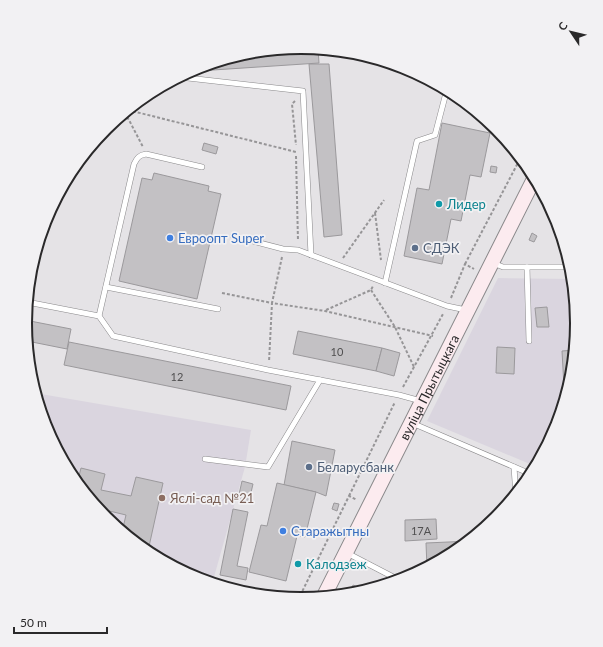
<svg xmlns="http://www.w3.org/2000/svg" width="603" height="647" viewBox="0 0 603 647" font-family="Lato,sans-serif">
<rect width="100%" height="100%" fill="#e5e3e6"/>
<g fill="#dad5df">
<polygon points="498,278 574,279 578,324 573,378 557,430 537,467 427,421"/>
<polygon points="35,393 251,430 245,467 212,584 195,579 148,553 106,519 71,477 46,429"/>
</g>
<g fill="#c3c1c4" stroke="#9b999c">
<polygon points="302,47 318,49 319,63 198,71 198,67 248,52"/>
<polygon points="309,64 329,64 342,235 324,237"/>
<polygon points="442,123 490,133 481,177 470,175 461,221 451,219 442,264 404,256 417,188 429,190"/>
<polygon points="204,143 218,147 216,154 202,150"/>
<polygon points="491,166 497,167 496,173 490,172"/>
<polygon points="154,173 209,186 208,191 221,194 197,299 119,281 142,178 152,180"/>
<polygon points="47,217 42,240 39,239 46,217"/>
<polygon points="532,233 537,236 534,242 529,240"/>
<polygon points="547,307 549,327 537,327 535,308"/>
<polygon points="25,320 71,329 67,349 27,341"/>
<polygon points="298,331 382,348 376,371 293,354"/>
<polygon points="69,342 291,386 286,410 64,365"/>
<polygon points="497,347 515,348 514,374 496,373"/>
<polygon points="382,348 400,353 394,376 376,371"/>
<polygon points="575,350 573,378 565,404 562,351"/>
<polygon points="292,441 335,450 326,496 316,492 284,485"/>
<polygon points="81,468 105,474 101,490 131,496 136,477 163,483 148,551 144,551 122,532 126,515 97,508 77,484"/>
<polygon points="242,481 253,484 249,501 238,499"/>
<polygon points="277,483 316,492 305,537 297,536 286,581 249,572 261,525 267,526"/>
<polygon points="334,503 339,504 337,511 332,509"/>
<polygon points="233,509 248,512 237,566 248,568 246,580 220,575"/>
<polygon points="436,519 437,539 405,541 405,520"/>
<polygon points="471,541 455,554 427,568 426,543"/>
<polygon points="353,585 366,591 365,592 348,595"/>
</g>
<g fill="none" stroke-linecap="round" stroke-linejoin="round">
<g stroke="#8a898b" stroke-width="6">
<g id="lane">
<polyline points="179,77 303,91 311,255"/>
<polyline points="233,236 283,249 298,250 447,306 466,310"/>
<polyline points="493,263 503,267 572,267"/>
<polyline points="527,267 529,341"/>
<polyline points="385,283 417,141 435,135 447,89"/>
<polyline points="106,287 218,309"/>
<polyline points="27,302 99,316 113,336 268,370 399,395 421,401"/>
<path d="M99 316 134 164C137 158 139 155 146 154L202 167"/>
<polyline points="412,423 533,475"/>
<polyline points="205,459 268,467 320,380"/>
<polyline points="514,467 516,496"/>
<polyline points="347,553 401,581"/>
</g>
</g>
<g stroke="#8a898b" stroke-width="16">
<g id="secondary">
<path id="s1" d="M323 598 535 177"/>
</g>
</g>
<g stroke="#969597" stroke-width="2" stroke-dasharray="3 2" stroke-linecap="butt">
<polyline points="295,101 292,104 296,145"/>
<polyline points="128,110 296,152"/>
<polyline points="124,113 129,120 143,147"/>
<polyline points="296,156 298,241"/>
<polyline points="375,213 381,260"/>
<polyline points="282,257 272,303 325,311 433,336"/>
<polyline points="343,258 384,200"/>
<polyline points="465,264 521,157"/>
<polyline points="371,290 395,327 414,367"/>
<polyline points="222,293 272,303 269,362"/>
<polyline points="451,298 465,264 474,269"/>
<polyline points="326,310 371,290 373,286"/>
<polyline points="403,387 443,314"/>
<polyline points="349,496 395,402"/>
<polyline points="298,600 349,496 357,500"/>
</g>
<use href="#lane" stroke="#fff" stroke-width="5"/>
<use href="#secondary" stroke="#fcebef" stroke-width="14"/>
</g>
<g fill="#0f9aa8" stroke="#f2f1f3" stroke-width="1.5">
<circle cx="439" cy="204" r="4"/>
<circle cx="298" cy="564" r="4"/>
</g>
<g fill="#3f7fe0" stroke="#f2f1f3" stroke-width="1.5">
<circle cx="170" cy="238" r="4"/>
<circle cx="283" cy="531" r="4"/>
</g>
<g fill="#5c6f8a" stroke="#f2f1f3" stroke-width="1.5">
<circle cx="415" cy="248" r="4"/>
<circle cx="309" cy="467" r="4"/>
</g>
<circle fill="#8d6e63" stroke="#f2f1f3" stroke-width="1.5" cx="162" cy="498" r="4"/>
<g text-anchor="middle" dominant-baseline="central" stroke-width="3.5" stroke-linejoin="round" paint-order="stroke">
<g font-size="11" fill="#504f50">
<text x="337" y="351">10</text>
<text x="177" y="376">12</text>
<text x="421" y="530">17А</text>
</g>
<g font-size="13" fill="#0d838f" stroke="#f2f1f3" text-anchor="start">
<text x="447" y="204">Лидер</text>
<text x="306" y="564">Калодзеж</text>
</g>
<g font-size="13" fill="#366cbe" stroke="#f2f1f3" text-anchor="start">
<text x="178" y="238">Евроопт Super</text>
<text x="291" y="531">Старажытны</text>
</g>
<g font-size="13" fill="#4e5e75" stroke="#f2f1f3" text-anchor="start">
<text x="423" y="248">СДЭК</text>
<text x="317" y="467">Беларусбанк</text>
</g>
<g font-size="13" fill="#2a292a" stroke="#f2f1f3">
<text stroke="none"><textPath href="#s1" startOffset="236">вуліца Прытыцкага</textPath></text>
</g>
<g font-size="13" fill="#785e54" stroke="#f2f1f3" text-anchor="start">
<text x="170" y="498">Яслі-сад №21</text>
</g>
</g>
<path d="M0 0H603V647H0ZM32 323a269 269 0 1 1 538 0a269 269 0 1 1-538 0Z" fill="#f2f1f3" fill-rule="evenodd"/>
<path fill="none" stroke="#2a292a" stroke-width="2" d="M32 323a269 269 0 1 1 538 0a269 269 0 1 1-538 0Z"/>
<g transform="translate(571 32) rotate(305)" stroke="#f2f1f3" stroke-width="3" paint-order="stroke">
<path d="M0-3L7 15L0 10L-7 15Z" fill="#2a292a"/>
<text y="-6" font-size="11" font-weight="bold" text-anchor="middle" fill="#2a292a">С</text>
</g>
<path d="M14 627v6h93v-6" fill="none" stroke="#2a292a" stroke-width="2"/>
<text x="20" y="627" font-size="12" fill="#2a292a" stroke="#f2f1f3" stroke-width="3" paint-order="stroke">50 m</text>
</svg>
